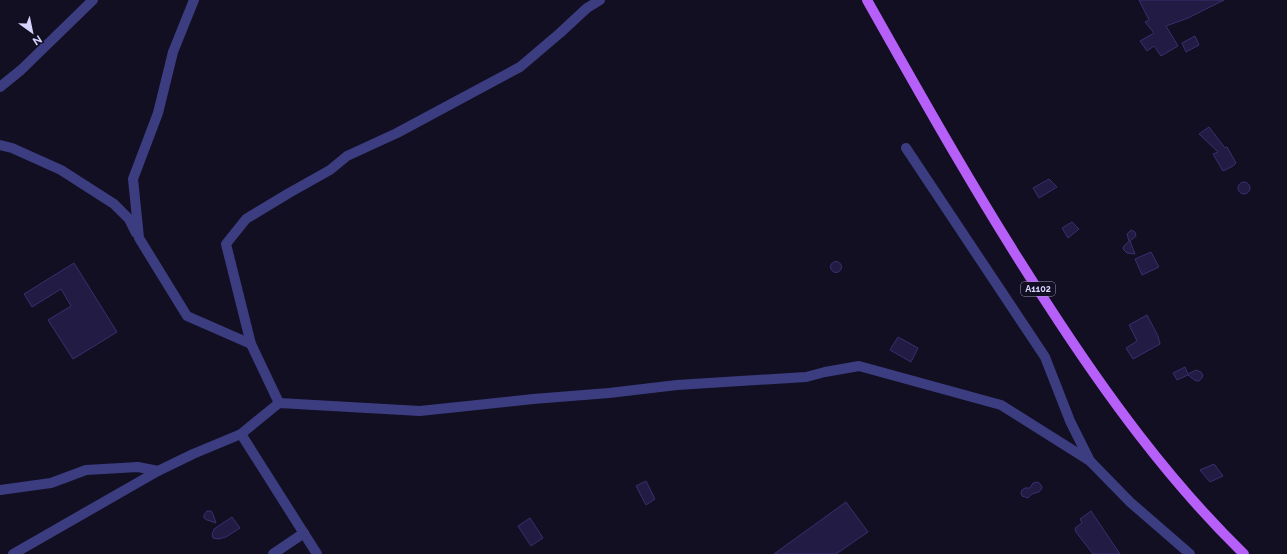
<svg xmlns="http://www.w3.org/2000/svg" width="1287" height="554" viewBox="0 0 1287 554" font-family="Raleway,sans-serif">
<rect width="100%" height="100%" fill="#120f23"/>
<g fill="#221c44" stroke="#382f6f">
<polygon points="1139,0 1224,0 1188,18 1166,26 1178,46 1161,56 1154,46 1147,51 1140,41 1154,33 1145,22 1149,20"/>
<polygon points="1195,36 1199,45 1186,52 1182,43"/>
<polygon points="1209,127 1225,148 1227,147 1236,163 1233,166 1223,171 1213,154 1218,152 1199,134"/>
<polygon points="1049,179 1057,187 1039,198 1033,188"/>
<circle cx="1244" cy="188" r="6"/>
<polygon points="1072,222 1079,229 1068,238 1062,228"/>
<polygon points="1131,230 1135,232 1136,236 1130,241 1135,254 1127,253 1123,249 1124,246 1129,241 1127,234"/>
<polygon points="1151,252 1159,267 1142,275 1135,259"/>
<circle cx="836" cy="267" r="5.5"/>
<polygon points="74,263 117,332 73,359 48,320 71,306 61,289 32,307 24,294"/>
<polygon points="1147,315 1158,336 1160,344 1133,359 1126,348 1137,341 1129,325"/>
<polygon points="898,337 918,348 911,362 890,350"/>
<polygon points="1185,367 1188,374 1196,370 1201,372 1203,375 1202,378 1199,381 1196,381 1188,375 1177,380 1173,373"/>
<polygon points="1214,464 1223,476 1210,482 1200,470"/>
<polygon points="646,481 655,499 646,505 636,486"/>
<polygon points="1038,482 1041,485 1042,488 1039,492 1032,494 1028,498 1022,496 1021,493 1022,490 1025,488 1030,488 1033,483"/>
<polygon points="846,502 868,532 836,554 774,554"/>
<polygon points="207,511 211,511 213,514 216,523 207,520 204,518 204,515"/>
<polygon points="1091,511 1120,554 1093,554 1076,532 1075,528 1082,523 1080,519"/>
<polygon points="232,517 240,528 226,537 218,539 213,538 212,535 214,529"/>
<polygon points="530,518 543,538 531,546 518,526"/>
</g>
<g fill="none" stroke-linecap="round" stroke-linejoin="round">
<g stroke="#3c3d80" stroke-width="10">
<polyline points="194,0 173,52 158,113 133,179 139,238 187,316 251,344"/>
<polyline points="0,87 21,70 93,0"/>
<polyline points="0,145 12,148 61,170 114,204 129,219 136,233"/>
<polyline points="906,148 1045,357 1070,421 1090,461 1130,502 1190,554"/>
<polyline points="279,403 251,344 226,244 246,219 289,193 330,170 347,156 397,133 520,67 560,33 587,8 600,0"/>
<polyline points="241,434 317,554"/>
<polyline points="0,490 51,483 86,470 138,467 158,471"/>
<polyline points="13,554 158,471 193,454 241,434 279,403 420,411 533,399 609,393 677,385 806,377 825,372 859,366 1001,405 1090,461"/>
<polyline points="273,554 304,533"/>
</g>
<path stroke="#b75ff9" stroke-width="10" d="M867 0C925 103 983 206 1048 305 1105 393 1168 480 1244 554"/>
</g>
<g text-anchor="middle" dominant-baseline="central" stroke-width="3" stroke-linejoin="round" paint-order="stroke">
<rect fill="#120f23" stroke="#9b98bc" stroke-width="1" x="1021" y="282" width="34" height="14" rx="3"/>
<g font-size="9" font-weight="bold" fill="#d6d3fd">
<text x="1038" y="289">A1102</text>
</g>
</g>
<g transform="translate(32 32) rotate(147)" stroke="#120f23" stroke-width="3" paint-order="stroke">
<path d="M0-3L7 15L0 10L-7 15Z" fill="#d6d3fd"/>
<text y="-6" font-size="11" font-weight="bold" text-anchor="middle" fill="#d6d3fd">N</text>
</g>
</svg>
